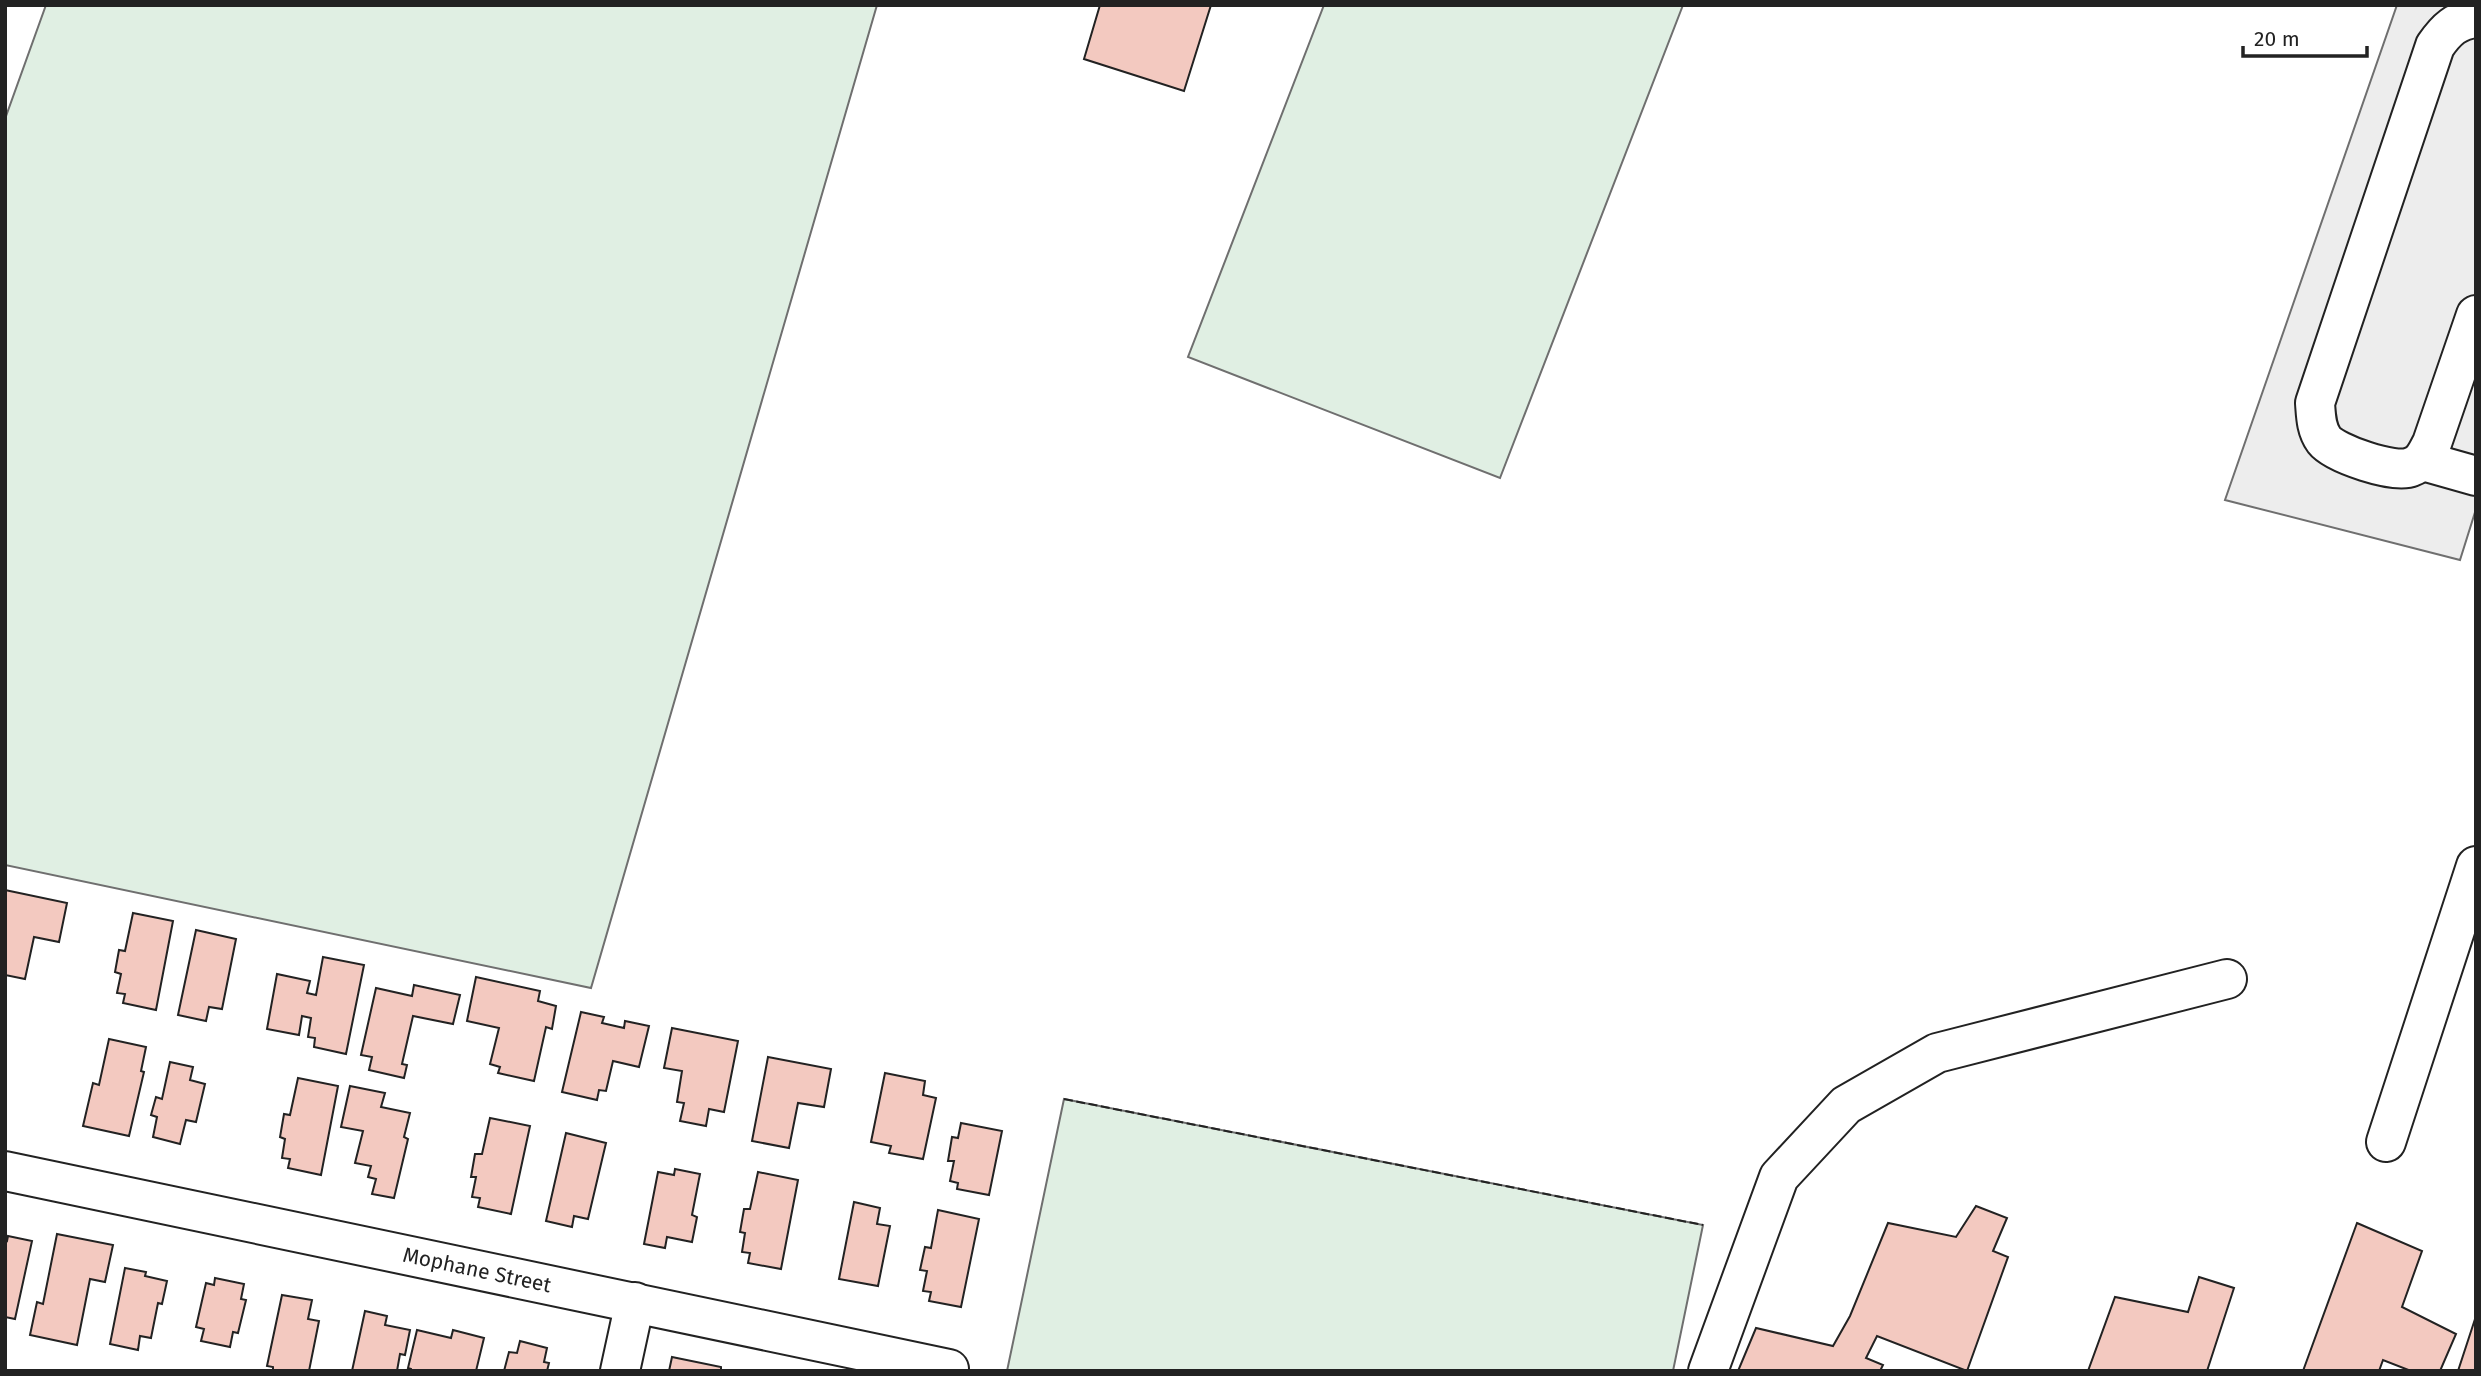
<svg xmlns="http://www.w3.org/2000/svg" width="2481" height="1376" viewBox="0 0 2481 1376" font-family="'Fira Sans',sans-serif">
<rect width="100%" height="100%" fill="#fff"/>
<g fill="#e0efe3" stroke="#6f6f6f" stroke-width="2">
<polygon points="46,5 877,5 591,988 5,865 5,119"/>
<polygon points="1324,5 1683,5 1500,478 1188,357"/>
<polygon points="1064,1099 1703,1225 1673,1371 1007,1371"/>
</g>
<polygon fill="#ededed" stroke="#6f6f6f" stroke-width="2" points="2397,5 2476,5 2476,509 2460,560 2225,500"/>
<g fill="#f3c9c0" stroke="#222" stroke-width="2">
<polygon points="1100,5 1211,5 1184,91 1084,59"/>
<polygon points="5,890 67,903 59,942 34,937 25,979 5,975"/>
<polygon points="133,913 173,921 156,1010 123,1003 125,994 117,993 121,974 115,972 119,950 125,951"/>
<polygon points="196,930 236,939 222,1009 209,1007 206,1021 178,1015"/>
<polygon points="323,957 364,965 346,1054 314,1047 315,1038 308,1037 311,1018 302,1016 299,1035 267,1029 277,974 310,981 307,993 316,995"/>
<polygon points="476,977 540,991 538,1001 556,1006 552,1029 546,1027 534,1081 498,1073 500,1067 490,1064 499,1028 467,1021"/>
<polygon points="414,985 460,995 453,1024 413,1016 402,1064 407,1065 404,1078 369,1070 372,1057 361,1055 376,988 412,996"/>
<polygon points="581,1012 604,1017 602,1023 624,1028 625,1021 649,1026 639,1067 613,1061 606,1091 599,1090 597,1100 562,1092"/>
<polygon points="672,1028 738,1041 724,1112 709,1109 706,1126 680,1121 684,1103 677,1102 682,1071 664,1068"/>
<polygon points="109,1039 146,1047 141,1071 144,1072 129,1136 83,1126 93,1083 99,1085"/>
<polygon points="768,1057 831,1069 824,1107 798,1103 789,1148 752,1141"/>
<polygon points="170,1062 193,1067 190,1080 205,1084 196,1122 186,1120 180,1144 153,1137 157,1117 151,1115 156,1097 162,1099"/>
<polygon points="885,1073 925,1081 923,1095 936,1098 923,1159 889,1153 891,1146 871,1142"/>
<polygon points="298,1078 338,1086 321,1175 288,1168 290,1159 282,1158 285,1139 280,1137 284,1114 290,1115"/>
<polygon points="350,1086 385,1093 381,1107 410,1113 404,1137 408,1139 394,1198 372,1194 376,1179 368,1177 371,1166 355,1163 363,1131 341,1127"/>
<polygon points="490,1118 530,1126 511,1214 478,1207 480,1198 472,1197 476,1177 471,1177 475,1154 482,1154"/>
<polygon points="961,1123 1002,1131 989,1195 957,1189 958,1183 950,1181 954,1161 948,1161 952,1137 958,1138"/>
<polygon points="566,1133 606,1143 588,1219 574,1216 572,1227 546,1221"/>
<polygon points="675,1169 700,1174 692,1215 697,1217 692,1242 667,1237 665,1248 644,1244 658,1172 674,1175"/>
<polygon points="758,1172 798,1180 781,1269 748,1263 750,1253 742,1252 745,1233 740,1232 744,1209 750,1209"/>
<polygon points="854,1202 880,1208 877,1224 890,1226 878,1286 839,1279"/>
<polygon points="1976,1206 2007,1218 1993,1251 2008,1257 1967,1371 1877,1336 1866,1358 1883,1365 1880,1371 1738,1371 1756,1328 1833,1346 1850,1316 1888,1223 1956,1237"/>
<polygon points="938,1210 979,1219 961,1307 929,1301 931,1292 923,1291 927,1271 920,1270 925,1247 931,1248"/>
<polygon points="2357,1223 2422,1251 2402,1307 2456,1334 2440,1371 2411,1371 2383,1360 2379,1371 2303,1371"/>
<polygon points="57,1234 113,1245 105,1282 90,1279 77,1345 30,1335 37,1302 43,1304"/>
<polygon points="8,1236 32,1241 15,1319 5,1317 5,1240 7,1241"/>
<polygon points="125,1268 146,1272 145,1276 167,1281 162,1304 158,1303 151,1338 140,1336 138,1350 110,1344"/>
<polygon points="2199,1277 2234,1288 2207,1371 2088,1371 2115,1297 2188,1312"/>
<polygon points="215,1278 244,1284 241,1299 246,1300 238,1333 233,1332 230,1347 201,1341 204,1329 196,1327 206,1283 214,1285"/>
<polygon points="282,1295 312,1300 308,1319 319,1321 309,1371 273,1371 273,1367 267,1366"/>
<polygon points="365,1311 387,1316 385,1325 410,1330 405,1355 400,1354 397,1371 352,1371"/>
<polygon points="2476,1316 2476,1371 2458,1371"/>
<polygon points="417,1330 451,1338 453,1330 484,1338 476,1371 411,1371 411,1369 408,1368"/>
<polygon points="520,1341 547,1348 544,1362 549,1363 547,1371 504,1371 509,1352 517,1353"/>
<polygon points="672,1357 721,1367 721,1371 669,1371"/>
</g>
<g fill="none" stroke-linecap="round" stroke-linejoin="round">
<g stroke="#222" stroke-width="42">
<g id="minor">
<path d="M2476 18C2456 20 2446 30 2435 46L2315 403C2316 416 2316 429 2324 440 2335 454 2395 474 2411 467 2423 463 2426 454 2432 443L2476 315"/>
<polyline points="2423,461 2476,476"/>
<polyline points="2386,1142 2476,866"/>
<polyline points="5,1171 949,1369"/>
<polyline points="620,1371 635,1302"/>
<polyline points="1708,1371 1779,1177 1846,1105 1937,1053 2227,979"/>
</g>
</g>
<use href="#minor" stroke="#fff" stroke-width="38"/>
<polyline stroke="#222" stroke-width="2" stroke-dasharray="9 3.5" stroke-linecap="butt" points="1064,1099 1703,1225"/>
</g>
<g text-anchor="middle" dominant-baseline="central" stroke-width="5" stroke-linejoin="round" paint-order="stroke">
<g font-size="21" fill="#222" stroke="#fff">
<text transform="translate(477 1270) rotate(12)">Mophane Street</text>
</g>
</g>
<rect width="2481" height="1376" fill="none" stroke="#222222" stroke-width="14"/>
<path d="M2243 46v10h124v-10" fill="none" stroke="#222222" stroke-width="3.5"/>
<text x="2254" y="46" font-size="21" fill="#222222" stroke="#ffffff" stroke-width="5" paint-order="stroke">20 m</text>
</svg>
